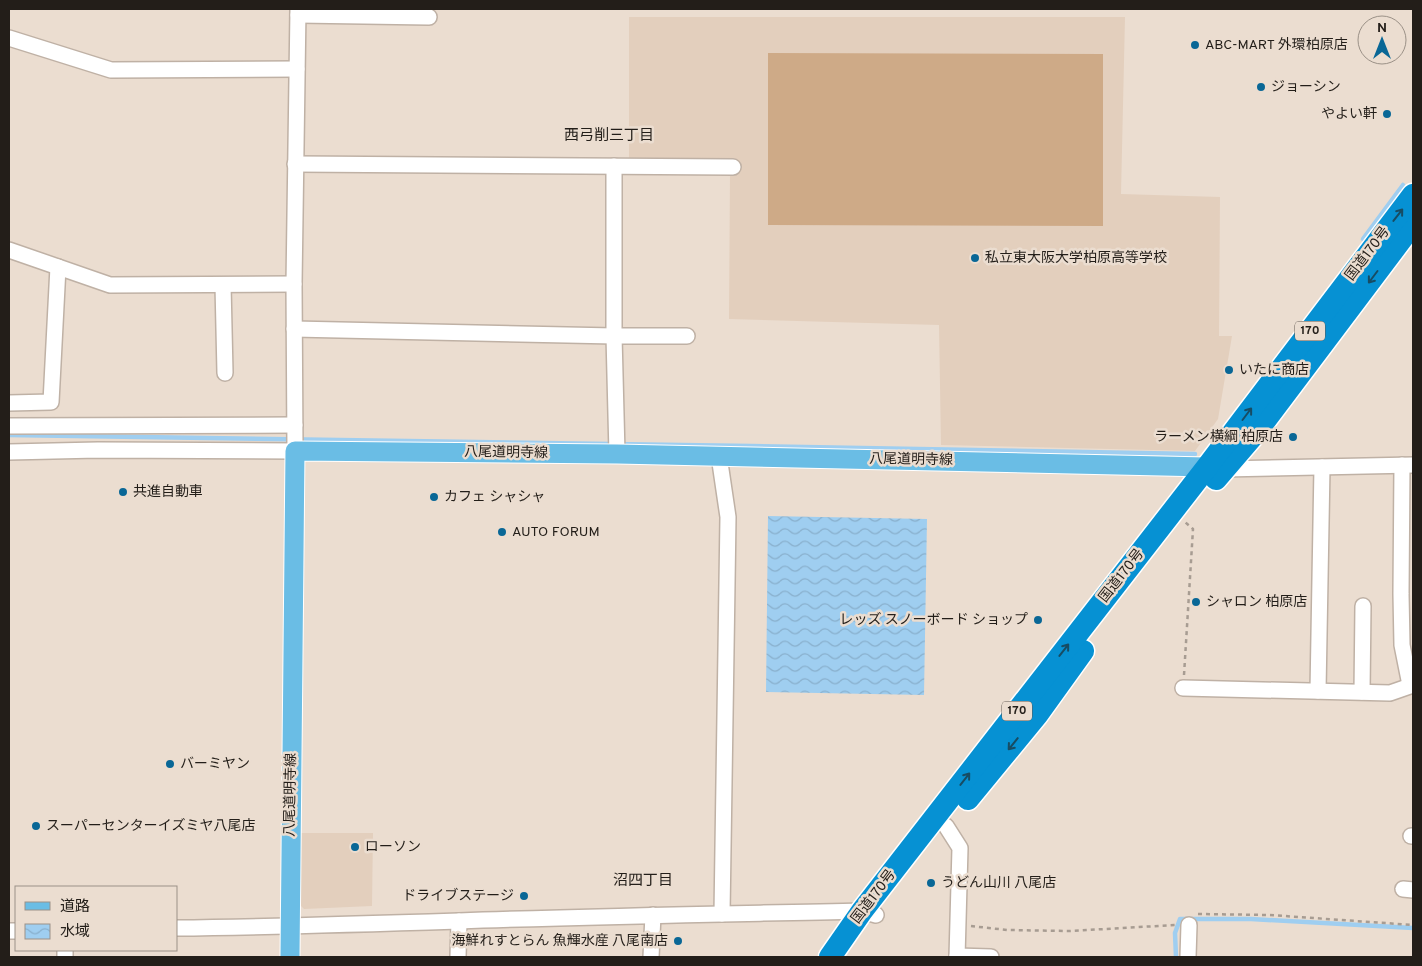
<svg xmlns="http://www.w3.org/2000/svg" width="1422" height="966" viewBox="0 0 1422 966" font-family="Overpass,'Noto Sans JP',sans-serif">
<defs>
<pattern id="water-waves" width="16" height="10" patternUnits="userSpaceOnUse" patternTransform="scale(1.25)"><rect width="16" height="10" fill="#9fcef0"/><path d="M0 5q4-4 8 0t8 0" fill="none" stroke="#89b0cd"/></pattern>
</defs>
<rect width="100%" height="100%" fill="#ebddd0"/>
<g fill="#e3cfbd">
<polygon points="629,17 1125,17 1121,194 1220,197 1219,336 1232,336 1218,419 1195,451 941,445 939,325 729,319 730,173 629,162"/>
<polygon points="301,833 373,833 372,906 304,909 300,905"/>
</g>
<polygon fill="#ceaa87" points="768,53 1103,54 1103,226 768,225"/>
<polygon fill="url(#water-waves)" points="768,516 927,519 924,695 766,692"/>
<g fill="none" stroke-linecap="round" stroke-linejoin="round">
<g stroke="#9fcef0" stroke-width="4.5">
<polyline points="1363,239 1403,185"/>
<polyline points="9,435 751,446 1195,454"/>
<polyline points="1176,957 1175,933 1180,919 1251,919 1413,928"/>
</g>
<g stroke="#bfb1a5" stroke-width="18">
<g id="minor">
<polyline points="298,15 429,17"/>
<polyline points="9,38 111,70 297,69"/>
<polyline points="295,164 733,167"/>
<polyline points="614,166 614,336 617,454"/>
<polyline points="9,250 110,285 294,284"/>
<polyline points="223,285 225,373"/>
<polyline points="294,329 614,336 687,336"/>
<polyline points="9,403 51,402 58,267"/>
<polyline points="9,426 295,425"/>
<polyline points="9,452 98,450 295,451 294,284 298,9"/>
<polyline points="719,456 728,517 722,914"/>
<polyline points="1402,465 1401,594 1402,645 1410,685"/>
<polyline points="1223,469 1413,465"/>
<polyline points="1183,688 1390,693 1413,685"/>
<polyline points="1318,691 1322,467"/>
<polyline points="1362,692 1363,606"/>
<polyline points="946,826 960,848 957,957"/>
<polyline points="1411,836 1413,836"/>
<polyline points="1403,889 1413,890"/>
<path d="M176 928C271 927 365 924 459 921 593 916 728 914 862 911L876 915"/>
<polyline points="9,931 16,931"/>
<polyline points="65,950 65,957"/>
<polyline points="957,956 991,957"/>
<polyline points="458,957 459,921"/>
<polyline points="651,957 653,915"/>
<polyline points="1188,957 1189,925"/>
</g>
</g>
<g stroke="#fff" stroke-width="21">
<polyline id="major" points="290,957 295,451 617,454 1207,467 1217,468"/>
</g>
<g stroke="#fff" stroke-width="25">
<g id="highway">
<polyline points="1216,479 1258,430 1413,224"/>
<polyline points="968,799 1037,715 1083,651"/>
<polyline points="830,957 862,911 1207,467 1413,195"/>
</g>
</g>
<g stroke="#a79c92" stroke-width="2.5" stroke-dasharray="4 4" stroke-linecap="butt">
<polyline points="1184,675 1193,529 1185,522"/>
<polyline points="1198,914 1270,915 1413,925"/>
<polyline points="971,926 1007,930 1070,931 1175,925"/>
</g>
<use href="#minor" stroke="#fff" stroke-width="15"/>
<use href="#major" stroke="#6abde5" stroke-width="19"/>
<use href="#highway" stroke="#0691d3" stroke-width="22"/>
</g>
<defs><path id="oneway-shaft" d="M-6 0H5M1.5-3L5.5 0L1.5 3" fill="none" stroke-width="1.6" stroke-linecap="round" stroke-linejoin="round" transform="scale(1.25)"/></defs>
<g stroke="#174c63">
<use href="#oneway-shaft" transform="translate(1398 215) rotate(-52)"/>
<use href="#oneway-shaft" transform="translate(1373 277) rotate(127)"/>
<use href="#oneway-shaft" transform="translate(1247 414) rotate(-53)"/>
<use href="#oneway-shaft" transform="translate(1064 650) rotate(-52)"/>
<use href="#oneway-shaft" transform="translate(1013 744) rotate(129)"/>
<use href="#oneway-shaft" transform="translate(965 779) rotate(-52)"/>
</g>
<g fill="#096796" stroke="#ebddd0" stroke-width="2">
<circle cx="1195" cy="45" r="5"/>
<circle cx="1261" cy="87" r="5"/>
<circle cx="1387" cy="114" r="5"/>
<circle cx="975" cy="258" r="5"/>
<circle cx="1229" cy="370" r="5"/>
<circle cx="1293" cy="437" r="5"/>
<circle cx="123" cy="492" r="5"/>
<circle cx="434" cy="497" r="5"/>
<circle cx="502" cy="532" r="5"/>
<circle cx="1196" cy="602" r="5"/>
<circle cx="1038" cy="620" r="5"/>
<circle cx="170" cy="764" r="5"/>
<circle cx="36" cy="826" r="5"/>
<circle cx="355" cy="847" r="5"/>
<circle cx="931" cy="883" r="5"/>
<circle cx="524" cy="896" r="5"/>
<circle cx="678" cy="941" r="5"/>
</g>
<g text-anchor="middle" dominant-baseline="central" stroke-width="5" stroke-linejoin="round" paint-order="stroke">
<g fill="#ebddd0" stroke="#5f5750" stroke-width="1">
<rect x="1295" y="321.5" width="30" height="19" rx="4"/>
<rect x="1002" y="701.5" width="30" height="19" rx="4"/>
</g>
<g font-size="12" font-weight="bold" fill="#231e19">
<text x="1310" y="331">170</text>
<text x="1017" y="711">170</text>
</g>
<g font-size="14" fill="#231e19" stroke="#ebddd0" text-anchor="start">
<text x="1205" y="45">ABC-MART 外環柏原店</text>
<text x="1271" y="87">ジョーシン</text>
<text x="1377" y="114" text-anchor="end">やよい軒</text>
<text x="985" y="258">私立東大阪大学柏原高等学校</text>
<text x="1239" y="370">いたに商店</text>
<text x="1283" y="437" text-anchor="end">ラーメン横綱 柏原店</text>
<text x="133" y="492">共進自動車</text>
<text x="444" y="497">カフェ シャシャ</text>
<text x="512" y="532">AUTO FORUM</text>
<text x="1206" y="602">シャロン 柏原店</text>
<text x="1028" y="620" text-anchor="end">レッズ スノーボード ショップ</text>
<text x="180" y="764">バーミヤン</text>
<text x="46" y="826">スーパーセンターイズミヤ八尾店</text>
<text x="365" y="847">ローソン</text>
<text x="941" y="883">うどん山川 八尾店</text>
<text x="514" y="896" text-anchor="end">ドライブステージ</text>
<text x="668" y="941" text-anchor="end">海鮮れすとらん 魚輝水産 八尾南店</text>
</g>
<g font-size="14" fill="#231e19" stroke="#ebddd0">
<text transform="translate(1368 254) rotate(-53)">国道170号</text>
<text transform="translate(506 453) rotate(1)">八尾道明寺線</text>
<text transform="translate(911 460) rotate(1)">八尾道明寺線</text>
<text transform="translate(1122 576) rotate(-52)">国道170号</text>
<text transform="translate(291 795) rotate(-89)">八尾道明寺線</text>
<text transform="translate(874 897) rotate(-53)">国道170号</text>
</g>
<g font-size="15" fill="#231e19" stroke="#ebddd0">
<text x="609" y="136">西弓削三丁目</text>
<text x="643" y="881">沼四丁目</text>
</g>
</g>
<rect width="1422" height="966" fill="none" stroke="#231e19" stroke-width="20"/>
<rect x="15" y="886" width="162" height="65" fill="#ebddd0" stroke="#9b9187"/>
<rect x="25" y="902" width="25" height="8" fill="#6abde5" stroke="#9b9187"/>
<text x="60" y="911" font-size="15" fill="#231e19">道路</text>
<rect x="25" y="924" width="25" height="15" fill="url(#water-waves)" stroke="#9b9187"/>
<text x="60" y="936" font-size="15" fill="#231e19">水域</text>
<g transform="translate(1382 40)"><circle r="24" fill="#ebddd0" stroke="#9b9187"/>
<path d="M0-4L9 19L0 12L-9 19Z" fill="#096796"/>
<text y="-8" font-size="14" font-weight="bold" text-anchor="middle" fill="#231e19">N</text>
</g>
</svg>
